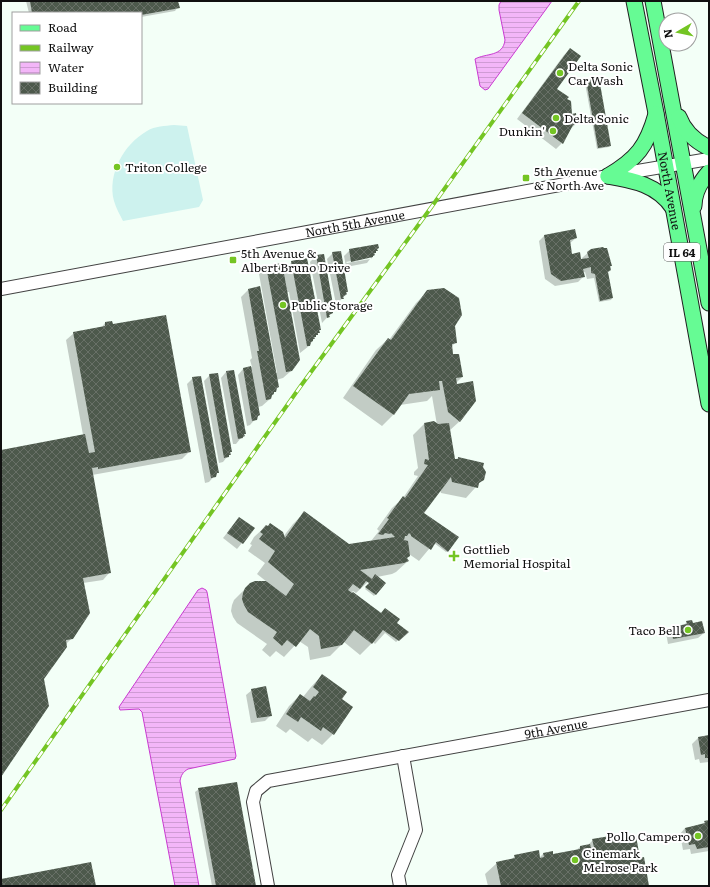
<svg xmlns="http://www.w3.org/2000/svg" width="710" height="887" viewBox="0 0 710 887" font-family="Literata,serif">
<defs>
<pattern id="water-rules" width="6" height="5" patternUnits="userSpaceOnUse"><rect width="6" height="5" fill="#f3b6f8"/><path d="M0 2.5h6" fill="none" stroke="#cf9bd4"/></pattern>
<pattern id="building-cross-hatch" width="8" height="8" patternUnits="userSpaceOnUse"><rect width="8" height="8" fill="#4d594c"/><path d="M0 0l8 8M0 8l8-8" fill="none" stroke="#687067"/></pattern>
</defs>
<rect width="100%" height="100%" fill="#f3fff7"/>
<path fill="#cdf2ee" d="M174 125 187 126 203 200 199 207 123 221C120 215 116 208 114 201 107 174 124 144 147 131 155 126 165 126 174 125Z"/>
<g fill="url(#water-rules)" stroke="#c93bd1">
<path d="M501 1H552L488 89 485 90 480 86 475 59C486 53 503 57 505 40L499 10V5Z"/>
<path d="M202 588 206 590 207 592 236 756 235 759 188 769C183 772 181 775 180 781L199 886H175L142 712 139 709 120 710 119 707 198 590Z"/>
</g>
<g fill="#0003">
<polygon points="26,1 177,1 178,7 175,11 141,17 141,13 29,13"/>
<polygon points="570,49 556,90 565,100 571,115 576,124 569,130 562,143 556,149 517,119 564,55"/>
<polygon points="598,79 610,146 609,147 597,149 585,83 586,81"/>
<polygon points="544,236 576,238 569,244 571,255 580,260 583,260 582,258 591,250 611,266 607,273 612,298 611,300 599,302 594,278 587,279 585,272 583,273 584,276 578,282 555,286 545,279 539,241"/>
<polygon points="378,248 371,259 371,257 346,262 347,263 370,259 367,263 346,267 344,256 350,250"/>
<polygon points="333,253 347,291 343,298 336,304 327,259"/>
<polygon points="323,255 332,312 322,323 310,262 316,256"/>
<polygon points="292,262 320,330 309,346 300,353 289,292 287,292 291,371 283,378 276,380 275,391 270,399 262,406 258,407 259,415 250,425 247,426 238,375 243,369 252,367 250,360 252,358 241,297 248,290 275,373 277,373 259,274 266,267 283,271"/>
<polygon points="428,291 454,325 456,342 451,347 452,356 462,377 456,383 460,421 449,431 454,460 458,458 483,479 466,498 441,493 440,490 423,513 448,551 446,552 434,543 419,561 409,554 406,558 408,561 396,572 392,574 377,577 385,583 374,596 365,589 371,581 370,580 356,593 353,591 352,592 408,632 396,642 385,633 375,644 373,642 360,655 344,642 330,656 310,660 308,647 299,641 284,657 276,651 270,657 262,650 267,644 237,623 233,617 231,611 232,605 234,600 250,584 267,582 257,574 265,563 248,551 252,545 250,544 254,537 266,526 283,537 293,524 305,512 349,545 371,541 379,531 377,529 392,508 403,498 418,476 414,475 414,472 418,468 413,435 424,424 434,422 437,425 432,396 427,401 400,405 393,415 382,426 343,398 376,350 388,339 389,340 416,303"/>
<polygon points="105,323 190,451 182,459 92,475 110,572 103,580 83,583 72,638 66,644 43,679 1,775 1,451 83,435 66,340 74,333 101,328"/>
<polygon points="226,372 245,433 236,444 233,444 221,378"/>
<polygon points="210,375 231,452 223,462 219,463 204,381"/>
<polygon points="193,378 218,472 209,482 205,483 187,384"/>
<polygon points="239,518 242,543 237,549 223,538"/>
<polygon points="687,622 704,633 698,638 668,644 666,633 671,628 683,626"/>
<polygon points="322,675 341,700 333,734 322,745 312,738 308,742 290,729 286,733 276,726 289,706 300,695 303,697 311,687"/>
<polygon points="252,690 271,715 265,721 251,723 246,695"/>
<polygon points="709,736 709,762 700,763 699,759 695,760 692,744 698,738"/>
<polygon points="199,789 255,886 212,886 195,792"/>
<polygon points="709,821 709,851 691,854 690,849 683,850 680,834 685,828 702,825 705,822"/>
<polygon points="593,840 617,840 639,859 648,886 488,886 485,874 497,863 511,860 515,856 539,858 543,854 552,856 575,851 580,847 588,845"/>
</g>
<g fill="url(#building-cross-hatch)">
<polygon points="30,1 178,1 180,8 141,15 141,13 32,13"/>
<polygon points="570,48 581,56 557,89 569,97 567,99 571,101 572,114 576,113 577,124 573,125 563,144 522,113"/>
<polygon points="599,78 611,146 598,148 586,80"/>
<polygon points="575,229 577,238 570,240 572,254 580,252 581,259 589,258 587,252 591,249 603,247 604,248 607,248 612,266 610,266 611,270 608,272 613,298 600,301 595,274 591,273 591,267 583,269 585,277 561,281 551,274 544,235"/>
<polygon points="378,244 379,248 377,249 378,251 376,251 376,253 374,253 375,255 373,256 373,257 351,262 349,249"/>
<polygon points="341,251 348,292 346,292 347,294 343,297 344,299 341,299 332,252"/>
<polygon points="324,254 334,310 333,311 333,313 329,315 330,317 327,318 316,255"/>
<polygon points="307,258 321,330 319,330 320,333 318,333 318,335 316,335 316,337 314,337 315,339 313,339 313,341 311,342 310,346 307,346 291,261"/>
<polygon points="282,263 300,360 292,371 286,372 266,266"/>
<polygon points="260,286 279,387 277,388 276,392 274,392 274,394 272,395 271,399 266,400 257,351 259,351 248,289"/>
<polygon points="444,288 459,298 462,315 455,326 457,343 452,344 453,354 459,354 463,377 456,378 457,384 473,381 476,401 460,422 448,412 442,381 439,381 440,390 409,394 394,415 353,386 388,338 391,340 427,290"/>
<polygon points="166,315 191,452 98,469 98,467 92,468 111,573 83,578 90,613 73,639 66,640 67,647 44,679 49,706 1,777 1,450 85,434 89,453 95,452 73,332 105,326 105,322 112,321 113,324"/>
<polygon points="251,366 260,415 258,416 257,420 252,421 243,368"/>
<polygon points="234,370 246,434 244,434 245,436 243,437 243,438 238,439 226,371"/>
<polygon points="218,373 232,452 230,452 231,455 229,455 229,457 224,458 209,374"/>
<polygon points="201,376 219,473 217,473 216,477 211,478 192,377"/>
<polygon points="434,421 438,424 449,423 455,459 458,459 458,457 484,463 483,467 486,472 484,480 479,483 478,488 452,482 451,477 424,513 459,537 448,552 436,542 431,550 411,536 411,535 409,533 407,536 405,536 404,540 408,541 410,556 407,558 409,561 404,563 360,570 372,579 375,574 386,583 376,595 365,587 369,583 366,581 360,589 353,584 348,590 352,593 353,592 381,613 385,608 400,619 397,623 409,632 399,641 383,630 372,644 354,630 342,645 321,649 319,636 310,629 296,647 287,640 282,646 273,638 277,632 248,612 244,605 242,599 243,593 245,588 250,583 255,581 266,581 286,596 294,584 268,562 275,551 259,539 263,534 260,532 266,525 268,526 270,523 283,532 285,538 304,511 349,544 395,537 391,533 390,534 385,533 383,535 378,534 389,519 387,518 403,496 405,498 428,465 424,464 425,459 429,460 424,423"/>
<polygon points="239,517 255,528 243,544 227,533"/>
<polygon points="692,620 693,623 702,621 705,633 673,639 671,627 687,624 686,621"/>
<polygon points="322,674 347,692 342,699 353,707 334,735 323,727 321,731 301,717 298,722 286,714 300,694 310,701 314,696 315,697 319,692 313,687"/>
<polygon points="266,686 272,716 257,718 251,689"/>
<polygon points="709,735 709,758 705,758 705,754 701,755 698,737"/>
<polygon points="237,782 256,886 216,886 198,788"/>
<polygon points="709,820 709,847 697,849 695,844 689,845 685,828 705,823 704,821"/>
<polygon points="616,835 617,839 636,836 640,858 644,857 649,886 501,886 496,862 515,858 514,855 539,850 540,858 544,857 543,853 553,851 553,854 580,849 580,846 590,844 591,848 594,847 592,839"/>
<polygon points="91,862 96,886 1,886 1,879"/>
</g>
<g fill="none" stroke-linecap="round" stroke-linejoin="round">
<g stroke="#434343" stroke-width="14">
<g id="minor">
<path id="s1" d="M1 289 608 176 709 159"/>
<path id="s2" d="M268 886 253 802 256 791 268 781 709 700"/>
<polyline points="400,886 398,875 416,830 403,756"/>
</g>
</g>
<g stroke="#212121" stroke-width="17">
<g id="major">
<path id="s3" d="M634 1 656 113 709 404"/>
<polyline points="653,1 709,303"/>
<path d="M679 117C684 131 695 141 709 148"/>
<path d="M608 176C637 159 647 146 656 114"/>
<path d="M608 176C633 180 658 185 673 208"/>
<path d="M694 206C694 193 700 182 709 172"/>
</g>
</g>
<use href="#minor" stroke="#fff" stroke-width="12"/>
<use href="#major" stroke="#66fb94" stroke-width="15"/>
<g stroke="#74c523" stroke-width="4">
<polyline id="rail" points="1,810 300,387 430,209 579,1"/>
</g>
<use href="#rail" stroke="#fff" stroke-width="2.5" stroke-dasharray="8" stroke-linecap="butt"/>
</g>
<g fill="#74c523" stroke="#fff" stroke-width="1.5">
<circle cx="560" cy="73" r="4"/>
<circle cx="556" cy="118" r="4"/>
<circle cx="553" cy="131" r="4"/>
<circle cx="117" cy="167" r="4"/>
<rect x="522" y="174" width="8" height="8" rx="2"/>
<rect x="229" y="256" width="8" height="8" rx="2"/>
<circle cx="283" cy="305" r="4"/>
<path d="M452 550h4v4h4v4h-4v4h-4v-4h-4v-4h4z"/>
<circle cx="688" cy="630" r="4"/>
<circle cx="698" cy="836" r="4"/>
<circle cx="575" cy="860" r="4"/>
</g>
<g text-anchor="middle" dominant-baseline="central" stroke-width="4" stroke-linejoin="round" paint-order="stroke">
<rect fill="#fff" stroke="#585858" stroke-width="1" x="664" y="243" width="36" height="18" rx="3"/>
<g font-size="11" font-weight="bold" fill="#101010">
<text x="682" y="252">IL 64</text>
</g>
<g font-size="12" fill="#101010" stroke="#fff" text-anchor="start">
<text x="568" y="66">Delta Sonic<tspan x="568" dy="14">Car Wash</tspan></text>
<text x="564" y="118">Delta Sonic</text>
<text x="545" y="131" text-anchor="end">Dunkin'</text>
<text x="125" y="167">Triton College</text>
<text x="534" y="171">5th Avenue<tspan x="534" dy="14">&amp; North Ave</tspan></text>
<text x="241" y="253">5th Avenue &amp;<tspan x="241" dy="14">Albert Bruno Drive</tspan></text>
<text x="291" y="305">Public Storage</text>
<text x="463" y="549">Gottlieb<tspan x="463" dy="14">Memorial Hospital</tspan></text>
<text x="680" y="630" text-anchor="end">Taco Bell</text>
<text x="690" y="836" text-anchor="end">Pollo Campero</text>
<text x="583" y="853">Cinemark<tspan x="583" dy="14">Melrose Park</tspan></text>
</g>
<g font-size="12" fill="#101010" stroke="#fff">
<text stroke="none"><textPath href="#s3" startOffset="193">North Avenue</textPath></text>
<text stroke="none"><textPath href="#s1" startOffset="360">North 5th Avenue</textPath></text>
<text stroke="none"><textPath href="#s2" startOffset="405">9th Avenue</textPath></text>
</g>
</g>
<rect width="710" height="887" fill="none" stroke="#101010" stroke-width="4"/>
<rect x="12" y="12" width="130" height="92" fill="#ffffff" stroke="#9f9f9f"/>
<rect x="20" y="25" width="20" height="6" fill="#66fb94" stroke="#9f9f9f"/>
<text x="48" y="32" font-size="12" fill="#101010">Road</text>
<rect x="20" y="45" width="20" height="6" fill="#74c523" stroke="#9f9f9f"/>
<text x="48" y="52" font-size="12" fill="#101010">Railway</text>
<rect x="20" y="62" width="20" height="12" fill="url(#water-rules)" stroke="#9f9f9f"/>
<text x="48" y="72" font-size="12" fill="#101010">Water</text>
<rect x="20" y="82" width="20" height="12" fill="url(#building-cross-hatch)" stroke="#9f9f9f"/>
<text x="48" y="92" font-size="12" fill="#101010">Building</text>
<g transform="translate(678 32) rotate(261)"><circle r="19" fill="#ffffff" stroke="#9f9f9f"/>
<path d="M0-3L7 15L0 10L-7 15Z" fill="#74c523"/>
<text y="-6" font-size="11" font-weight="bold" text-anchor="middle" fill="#101010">N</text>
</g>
</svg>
